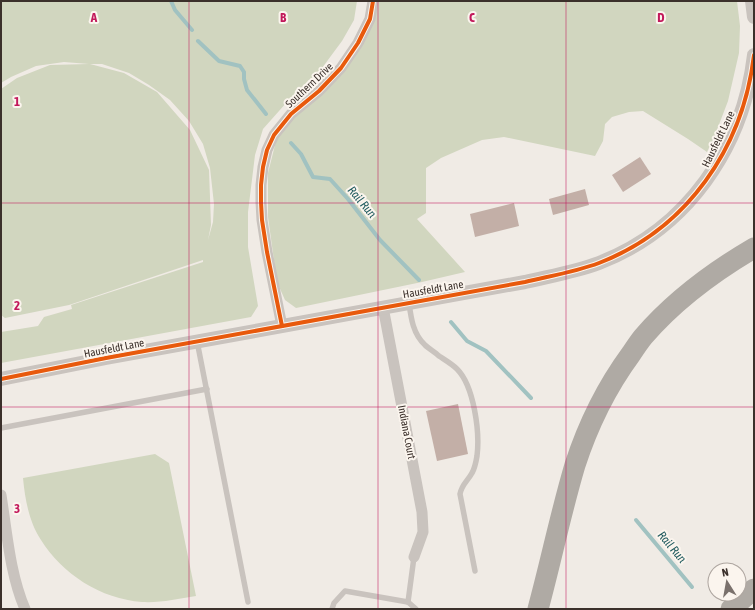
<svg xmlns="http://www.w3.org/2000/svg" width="755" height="610" viewBox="0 0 755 610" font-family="'Asap Condensed',sans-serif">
<rect width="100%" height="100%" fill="#f0ebe5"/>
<g fill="#d1d6bf" fill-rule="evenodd">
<path d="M1 1H357L354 20 342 41 322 68 287 102 263 129 255 155 248 212V247L258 306 251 317 1 363V332L38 326 44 317 72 309 71 305 203 262V260L69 305 5 318 1 315V89L17 78 50 65 89 64 64 62 36 66 11 77 1 83ZM90 64H102L129 73 149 85 170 100 189 121 203 144 210 168 214 204 213 222 208 240 211 225 209 170 190 130 157 92 124 73Z"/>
<polygon points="374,1 737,1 740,26 739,53 728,101 715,135 707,152 688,139 643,111 629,112 612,117 605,124 603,141 595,156 504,137 482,140 441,158 426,168 426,213 417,219 465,272 422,282 296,308 285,300 277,282 268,217 268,173 277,137 303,108 348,60"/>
<path d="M155 454 169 463 196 596C178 599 160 603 142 602 101 599 62 574 41 540 29 522 25 499 23 478Z"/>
</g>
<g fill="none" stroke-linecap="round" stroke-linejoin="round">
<g stroke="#a1c2c1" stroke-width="4">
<polyline points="171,1 175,10 192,30"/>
<polyline points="198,41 219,61 240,66 244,72 244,79 247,90 266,114"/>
<polyline points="291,143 301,154 313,177 330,179 348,199 380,240 419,280"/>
<polyline points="451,322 467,341 486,351 531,398"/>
<polyline points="636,520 692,587"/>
</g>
</g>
<g fill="#c3afa7">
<polygon points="640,157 651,174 623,192 612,175"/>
<polygon points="585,189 589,205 553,215 549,199"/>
<polygon points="514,203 519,226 475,237 470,214"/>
<polygon points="458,404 468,454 437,461 426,411"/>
</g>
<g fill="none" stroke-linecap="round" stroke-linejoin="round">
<g stroke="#c9c3be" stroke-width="5.5">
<path d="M409 303C411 318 413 334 425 345 429 349 435 352 439 356 445 360 452 364 457 369 474 386 480 432 477 456 476 462 475 468 472 473 467 482 462 484 460 494L475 571"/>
<polyline points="197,341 248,602"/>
<polyline points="1,428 207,389"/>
<polyline points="408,602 414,557"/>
<polyline points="332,609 334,603 345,591 408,602 416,609"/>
</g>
<g stroke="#c9c3be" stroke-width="11">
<polyline points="383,307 422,512 423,532 414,557"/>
<polyline points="282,326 267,252 262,220 261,202 261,185 263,167 267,150 274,135 291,114 319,91 341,68 358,43 370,19 373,1"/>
<path d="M1 495C7 533 10 574 25 609"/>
</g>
<g stroke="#c9c3be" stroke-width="14">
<polyline points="752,1 754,17"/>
<path d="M1 379 106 358 525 282C550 276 575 272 599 263 687 229 743 148 754 55"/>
</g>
<g stroke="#afaaa4" stroke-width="21">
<path d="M538 609C551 561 561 512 575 465 588 425 606 388 631 354 635 348 639 342 643 337 674 301 713 272 754 248"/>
<polyline points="731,609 754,589"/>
</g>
<g stroke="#fbf5ee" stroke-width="6">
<g id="cycleway">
<polyline points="282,326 267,252 262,220 261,202 261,185 263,167 267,150 274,135 291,114 319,91 341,68 358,43 370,19 373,1"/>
<path d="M1 379 106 358 525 282C550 276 575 272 599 263 687 229 743 148 754 55"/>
</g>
</g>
<use href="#cycleway" stroke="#e8590c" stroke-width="4"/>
</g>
<path fill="none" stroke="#c2185b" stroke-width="1" stroke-opacity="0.55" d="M189 1V609M378 1V609M566 1V609M1 203H754M1 407H754"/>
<g text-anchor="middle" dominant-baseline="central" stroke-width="4" stroke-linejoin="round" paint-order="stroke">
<g font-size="11" fill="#3b302b" stroke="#fbf5ee">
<text transform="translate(309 85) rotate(-43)">Southern Drive</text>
<text transform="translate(718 139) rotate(-64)">Hausfeldt Lane</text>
<text transform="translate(433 289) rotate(-10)">Hausfeldt Lane</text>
<text transform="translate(114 348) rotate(-11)">Hausfeldt Lane</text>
<text transform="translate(407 432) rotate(79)">Indiana Court</text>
</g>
<g font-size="12" font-style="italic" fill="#1f5a5e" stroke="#fbf5ee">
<text transform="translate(362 202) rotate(50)">Rail Run</text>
<text transform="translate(672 547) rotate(50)">Rail Run</text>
</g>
</g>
<g font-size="13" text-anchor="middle" font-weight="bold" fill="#c2185b" stroke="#fbf5ee" stroke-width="4" stroke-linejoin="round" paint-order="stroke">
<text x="94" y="22">A</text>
<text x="283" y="22">B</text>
<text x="472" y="22">C</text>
<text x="661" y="22">D</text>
<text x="17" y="106">1</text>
<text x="17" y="310">2</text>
<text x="17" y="513">3</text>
</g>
<rect width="755" height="610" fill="none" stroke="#3b302b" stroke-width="4"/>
<g transform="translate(727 582) rotate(349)"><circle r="19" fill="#fbf5ee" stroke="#aea6a0"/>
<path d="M0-3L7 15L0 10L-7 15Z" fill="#7a716c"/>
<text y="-6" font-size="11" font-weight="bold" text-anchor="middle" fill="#3b302b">N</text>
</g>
</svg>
